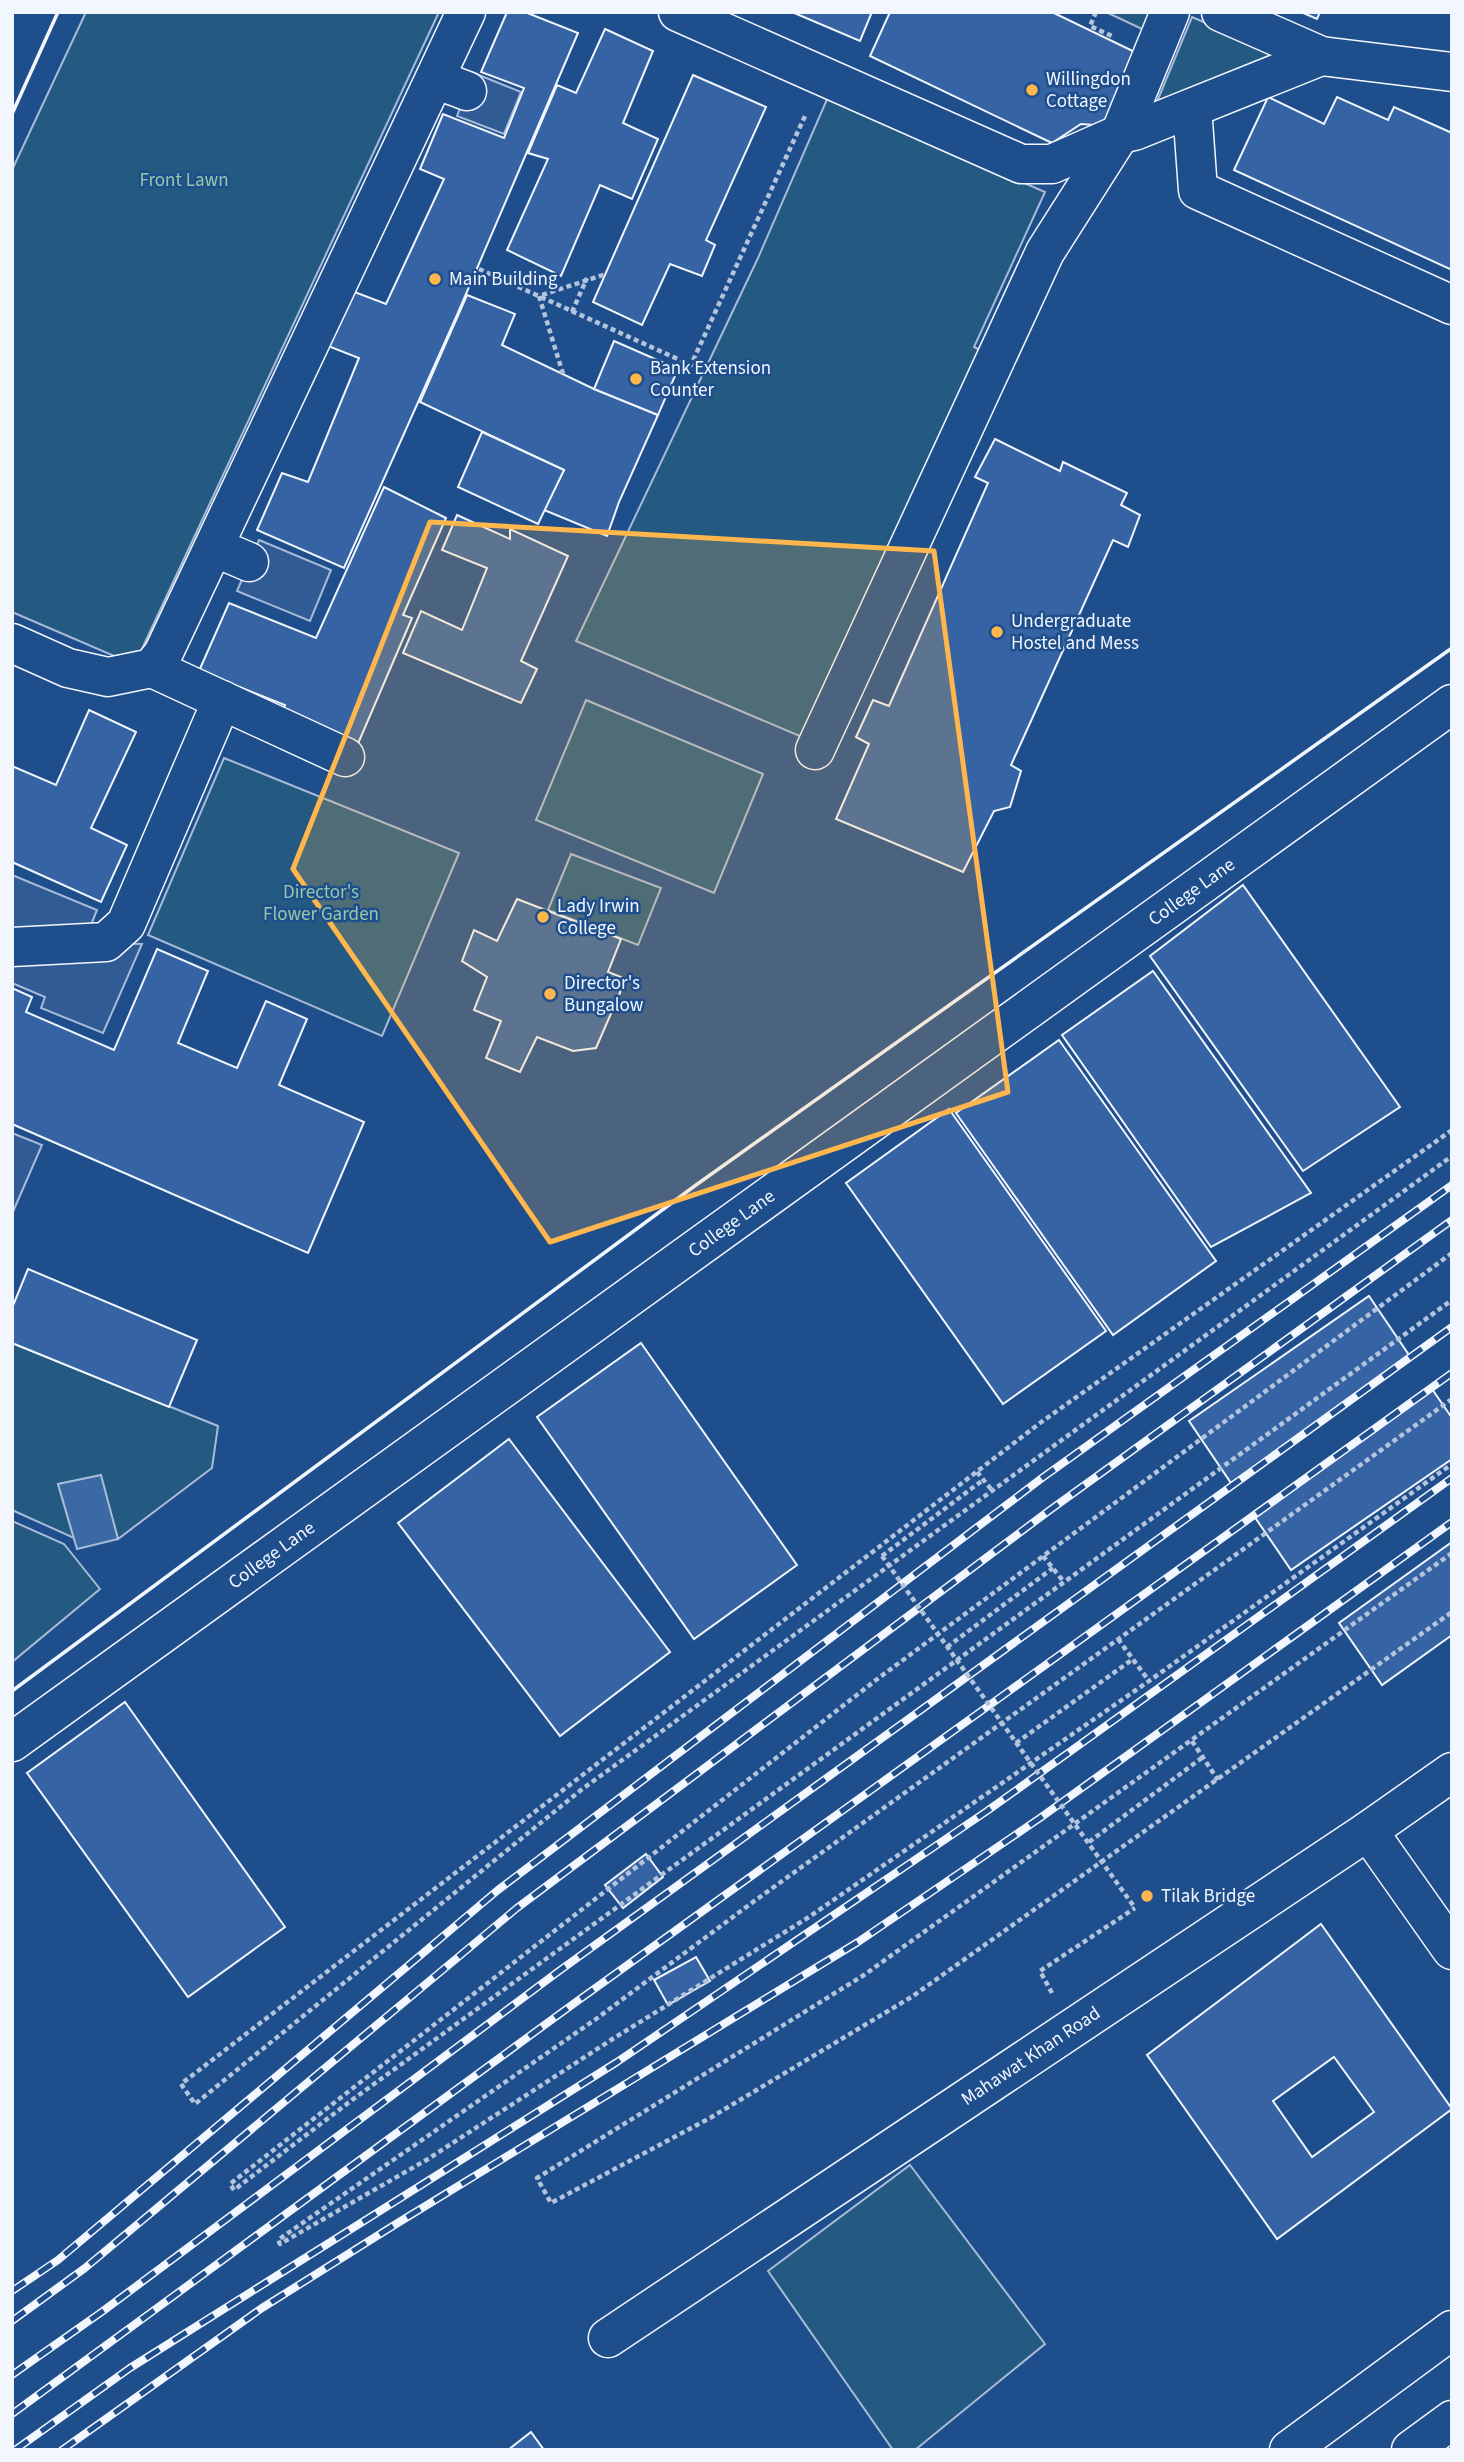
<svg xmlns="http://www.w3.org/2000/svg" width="1464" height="2462" viewBox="0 0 1464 2462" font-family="'Source Sans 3',sans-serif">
<rect width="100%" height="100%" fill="#1f4e8c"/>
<g fill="#245a82" stroke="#a8bbd7" stroke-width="2">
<polygon points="86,12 439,12 141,651 121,659 12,612 12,170"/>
<polygon points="1106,12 1152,12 1144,30"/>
<polygon points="1192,17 1287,58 1156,104"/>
<polygon points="828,97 1045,192 974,347 984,352 802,737 576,641 758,258"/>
<polygon points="586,700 763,774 714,893 536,820"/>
<polygon points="224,758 459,853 382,1036 148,935"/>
<polygon points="571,854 661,888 638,945 548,910"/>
<polygon points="12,1343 218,1426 212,1468 118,1539 100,1476 58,1484 74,1538 12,1510"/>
<polygon points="12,1521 64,1544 100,1589 12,1662"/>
<polygon points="910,2165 1045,2344 915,2450 893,2450 768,2271"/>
</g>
<g fill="#305b95" stroke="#a8bbd7" stroke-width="2">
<polygon points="474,73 521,92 504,134 457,116"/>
<polygon points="259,540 331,570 310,621 237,591"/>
<polygon points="12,875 97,910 84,942 142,944 103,1033 41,1008 45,997 12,983"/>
<polygon points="12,1133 42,1145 12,1214"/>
</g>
<polygon fill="#3b69a3" stroke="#a8bbd7" stroke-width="2" points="101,1475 118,1539 77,1549 58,1484"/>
<g fill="#3563a3" stroke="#f2f6ff" stroke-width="2" fill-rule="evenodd">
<polygon points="507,12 525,12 578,33 457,315 344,568 257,530 282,473 308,482 359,358 328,346 352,291 386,304 444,179 420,169 443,114 504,138 524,88 481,72"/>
<polygon points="792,12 872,12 860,41"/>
<polygon points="890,12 1052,12 1139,54 1108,126 1081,124 1052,143 870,56"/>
<polygon points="1301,12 1320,12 1317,19"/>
<polygon points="605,29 653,51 623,123 658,139 632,199 600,185 561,276 507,250 548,159 528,153 557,85 576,93"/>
<polygon points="693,75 766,107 706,240 715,245 702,276 670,264 642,325 593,302"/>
<polygon points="1268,97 1324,124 1337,97 1388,120 1394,107 1452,133 1452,270 1234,170"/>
<polygon points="467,295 515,314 502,345 594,389 658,415 619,502 607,536 544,510 564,470 420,402"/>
<polygon points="614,341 678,369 658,415 594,389"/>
<polygon points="482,432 564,470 538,524 458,487"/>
<polygon points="995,439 1060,471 1063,462 1127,493 1121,505 1140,515 1128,547 1113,540 1011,765 1021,771 1010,807 994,811 963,872 836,819 869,744 856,737 873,700 889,706 988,483 975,477"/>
<polygon points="384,487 446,518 403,615 412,618 354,753 278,723 285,705 199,671 229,603 316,638"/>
<polygon points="457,515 510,539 510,529 568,556 521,661 537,669 521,703 403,653 421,611 462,630 487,568 442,550"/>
<polygon points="89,710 136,732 91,828 127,845 101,902 12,862 12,766 56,785"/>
<polygon points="1243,885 1400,1107 1303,1171 1150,956"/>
<polygon points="517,899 621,939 608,972 626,979 596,1048 573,1051 537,1037 520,1072 486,1058 501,1021 474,1010 487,977 462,961 474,930 497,941"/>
<polygon points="157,949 208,971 178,1043 237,1068 266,1001 307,1019 279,1085 364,1122 308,1253 12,1124 12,988 32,997 26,1012 114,1050"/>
<polygon points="1153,971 1311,1193 1211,1247 1062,1035"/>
<polygon points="1059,1040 1216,1261 1113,1335 956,1113"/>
<polygon points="949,1109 1106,1331 1003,1404 846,1183"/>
<polygon points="28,1269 197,1340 169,1407 12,1343 12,1308"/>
<polygon points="1369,1296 1411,1358 1231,1483 1189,1421"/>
<polygon points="641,1343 797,1565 694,1639 537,1417"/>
<polygon points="1432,1389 1452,1418 1452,1459 1291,1570 1252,1513"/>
<polygon points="509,1439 670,1652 560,1736 398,1523"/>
<polygon points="1452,1542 1452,1635 1382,1685 1339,1623"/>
<polygon points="125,1702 285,1927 188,1997 27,1773"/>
<polygon points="646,1854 663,1877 623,1908 605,1885"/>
<path d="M1321 1924 1452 2109 1277 2239 1147 2055ZM1334 2057 1374 2112 1312 2157 1273 2101Z"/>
<polygon points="696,1957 710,1981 668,2005 654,1980"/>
<polygon points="531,2432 544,2450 508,2450"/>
</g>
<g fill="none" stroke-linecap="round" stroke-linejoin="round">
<g stroke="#f2f6ff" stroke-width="41">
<g id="minor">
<polyline points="678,12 1021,164 1052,164 1120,134 1134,131 1321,56 1452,72"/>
<polyline points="1221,12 1321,56"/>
<polyline points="435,79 467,91"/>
<polyline points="1192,108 1198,190 1452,305"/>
<polyline points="214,547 249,562"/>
<polyline points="12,643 68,668 108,677 152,668 163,654 466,12"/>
<polyline points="152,668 345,757"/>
<polyline points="815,750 1045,252 1120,134 1170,12"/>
<polyline points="12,947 106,942 126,924 222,700"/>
<path id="s1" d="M12 1742 1452 704"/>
<polyline points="1368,1831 1452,1950"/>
<path id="s2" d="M608 2338 1368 1831 1452 1772"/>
</g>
</g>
<g stroke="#f2f6ff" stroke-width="41">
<g id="major">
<polyline points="1289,2450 1452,2330"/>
<polyline points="1411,2450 1452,2420"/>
</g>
</g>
<g stroke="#b3c4dc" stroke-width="4.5" stroke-dasharray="5 3.5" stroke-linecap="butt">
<polyline points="1096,12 1090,26 1114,37"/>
<polyline points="479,269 691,365 805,116"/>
<polyline points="572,312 587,278"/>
<polyline points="563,374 539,296 606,274"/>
<polyline points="1452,1130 1040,1423 181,2084 195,2104 581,1790 1452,1156"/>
<polyline points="1452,1253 876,1680 230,2184 234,2190 352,2100 1452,1300"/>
<polyline points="1452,1399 753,1902 596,2019 278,2240 280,2244 428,2159 611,2040 809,1917 1149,1681 1452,1464"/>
<polyline points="977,1472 991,1489"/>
<polyline points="1452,1553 864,1975 537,2178 551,2203 710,2118 913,1996 1452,1612"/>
<polyline points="882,1556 983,1480"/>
<polyline points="1043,1556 1064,1582"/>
<polyline points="1118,1639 1149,1681"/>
<polyline points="947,1647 1053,1568"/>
<polyline points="1192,1741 1218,1780"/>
<polyline points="1016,1743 1133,1659"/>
<polyline points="1089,1842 1203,1757"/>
<polyline points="1052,1993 1040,1971 1135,1908"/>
</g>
<use href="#minor" stroke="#1f4e8c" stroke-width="38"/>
<use href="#major" stroke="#1f4e8c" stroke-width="38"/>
<g stroke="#f2f6ff" stroke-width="8">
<g id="rail">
<polyline points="12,2291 58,2260 498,1890 1042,1478 1452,1185"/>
<polyline points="12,2321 85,2268 517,1908 1050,1510 1452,1220"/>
<polyline points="12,2375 103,2311 559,1971 1452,1327"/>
<polyline points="12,2414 576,2002 1452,1373"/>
<polyline points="15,2450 130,2368 617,2062 987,1811 1452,1478"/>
<polyline points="62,2450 262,2308 396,2224 858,1942 1040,1818 1452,1522"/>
</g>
</g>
<use href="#rail" stroke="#1f4e8c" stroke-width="5" stroke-dasharray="16" stroke-linecap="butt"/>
<polyline stroke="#b3c4dc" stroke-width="4.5" stroke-dasharray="5 3.5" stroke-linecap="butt" points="882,1556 1135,1908"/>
<g stroke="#f2f6ff" stroke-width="3.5">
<polyline points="12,114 58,12"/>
<polyline points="12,1691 696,1185 1452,648"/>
</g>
</g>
<path fill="#ffb74d" fill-opacity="0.2" stroke="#ffb74d" stroke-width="5" stroke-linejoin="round" d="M430 522 934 551 1008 1092 550 1242 293 869Z"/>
<g fill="#ffb74d" stroke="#1f4e8c" stroke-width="2.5">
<circle cx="1032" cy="90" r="7"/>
<circle cx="435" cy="279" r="7"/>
<circle cx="636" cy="379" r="7"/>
<circle cx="997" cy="632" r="7"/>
<circle cx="543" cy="917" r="7"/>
<circle cx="550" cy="994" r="7"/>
<circle cx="1147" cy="1896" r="7"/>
</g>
<g text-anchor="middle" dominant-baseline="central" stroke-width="5" stroke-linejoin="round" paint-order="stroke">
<g font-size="19" fill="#f2f6ff" stroke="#1f4e8c" text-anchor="start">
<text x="1046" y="79">Willingdon<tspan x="1046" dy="22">Cottage</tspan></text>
<text x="449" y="279">Main Building</text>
<text x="650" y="368">Bank Extension<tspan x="650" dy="22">Counter</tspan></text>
<text x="1011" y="621">Undergraduate<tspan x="1011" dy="22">Hostel and Mess</tspan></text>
<text x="557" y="906">Lady Irwin<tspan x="557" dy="22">College</tspan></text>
<text x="564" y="983">Director's<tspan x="564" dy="22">Bungalow</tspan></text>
<text x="1161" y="1896">Tilak Bridge</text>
</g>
<g font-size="19" fill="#97c8a6" stroke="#1f4e8c">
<text x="184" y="180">Front Lawn</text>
<text x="321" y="892">Director's<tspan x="321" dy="22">Flower Garden</tspan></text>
</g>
<g font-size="19" fill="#f2f6ff" stroke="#1f4e8c">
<text stroke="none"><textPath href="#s1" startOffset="1454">College Lane</textPath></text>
<text stroke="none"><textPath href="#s1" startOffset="887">College Lane</textPath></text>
<text stroke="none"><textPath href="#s1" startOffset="320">College Lane</textPath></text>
<text stroke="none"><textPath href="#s2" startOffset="508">Mahawat Khan Road</textPath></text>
</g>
</g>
<rect width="1464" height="2462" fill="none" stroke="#f2f6ff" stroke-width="28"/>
</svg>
